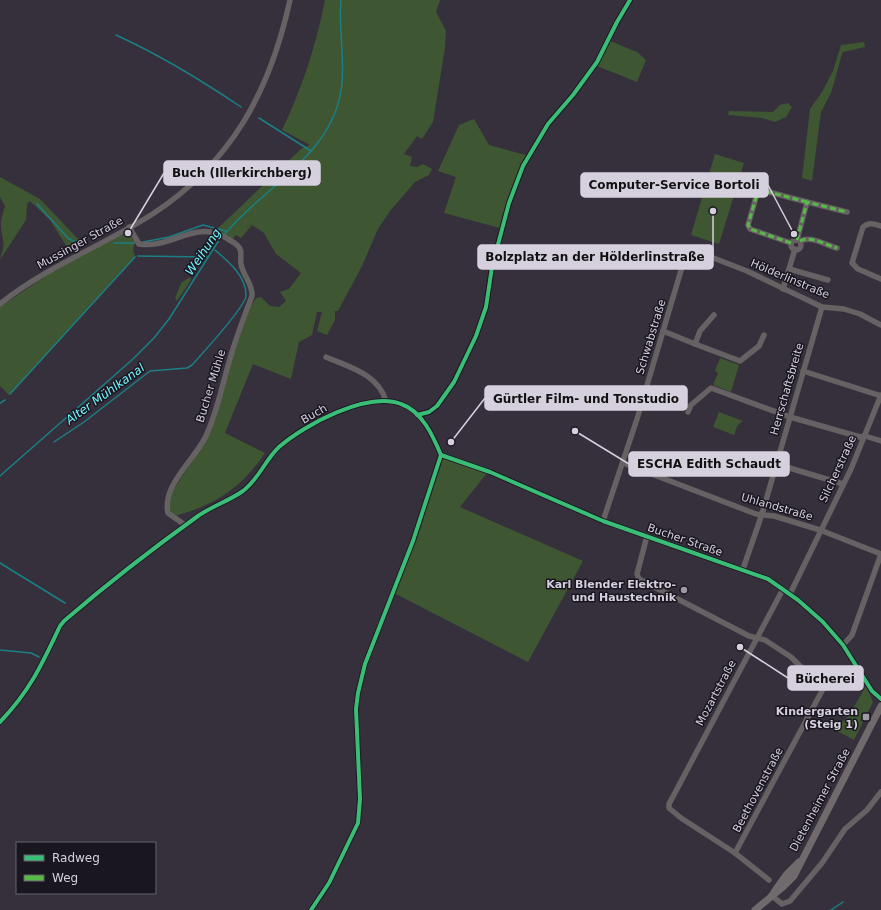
<svg xmlns="http://www.w3.org/2000/svg" width="881" height="910" viewBox="0 0 881 910" font-family="'DejaVu Sans',sans-serif">
<rect width="100%" height="100%" fill="#36303c"/>
<g fill="#3e5632">
<path d="M325 0H440L436 12 446 31 445 48 433 122 422 139 417 136 404 154 412 157 410 166 417 167 423 164 432 169 429 175 415 182 390 211 378 229 362 266 338 311H335V320L327 335 317 331 322 312H317L312 335 299 342 291 379 253 364 225 433 265 453C241 488 216 505 174 516L170 511V497L174 489 202 446 249 309 256 298 261 297 270 306 279 307 286 301 280 292 289 289 301 273 276 254 264 233 252 225 241 238 236 235 232 240 216 230 301 149 310 145 282 130C302 88 316 46 325 0Z"/>
<polygon points="610,41 637,52 646,60 637,82 597,66"/>
<polygon points="864,42 865,47 843,52 842,54 831,93 821,112 812,181 802,178 810,109 822,92 833,71 841,45"/>
<polygon points="788,103 792,107 786,117 775,122 762,118 728,115 729,111 773,112 780,105"/>
<polygon points="474,119 489,145 526,155 509,196 500,228 444,213 456,177 438,171 459,125"/>
<polygon points="715,154 744,163 719,244 691,235"/>
<path d="M0 177 40 199 77 238 86 240 69 250 50 220 30 201 27 204 26 220 0 260C1 254 5 246 3 240 0 224 0 222 5 206L0 197Z"/>
<polygon points="121,235 130,236 135,242 133,250 135,256 9,395 0,386 0,307 50,273"/>
<polygon points="214,236 201,264 197,261 208,241"/>
<polygon points="190,277 191,280 177,301 175,298 181,283"/>
<polygon points="720,358 739,365 731,392 713,385 718,373 715,371"/>
<polygon points="719,412 743,421 737,426 734,435 713,427"/>
<polygon points="444,457 487,473 460,507 583,561 528,662 394,593 439,460"/>
<polygon points="866,686 873,702 854,740 835,730 850,714"/>
</g>
<g fill="none" stroke-linecap="round" stroke-linejoin="round">
<g stroke="#1b7f86" stroke-width="1.5">
<path d="M116 35C160 55 201 80 241 107"/>
<polyline points="259,118 311,151"/>
<polyline points="37,204 68,238 73,241 83,242"/>
<path d="M224 235C263 187 330 157 341 91 346 61 338 30 341 0"/>
<polyline points="143,242 169,237 203,225 226,231"/>
<polyline points="114,243 134,243"/>
<polyline points="138,256 208,257"/>
<polyline points="10,394 135,257"/>
<polyline points="0,403 5,400"/>
<path d="M54 442 84 422 150 371 187 368 192 365C201 355 247 305 246 295 246 276 228 261 215 250"/>
<polyline points="0,476 133,359 154,338 169,319 221,237"/>
<polyline points="0,563 65,603"/>
<polyline points="0,650 31,653 39,657"/>
<polyline points="831,910 843,902"/>
</g>
<g stroke="#666163" stroke-width="5.5">
<path d="M881 226C874 224 869 222 863 227L852 263 858 269 881 279"/>
<path d="M129 227 139 244C173 249 195 218 228 239 232 242 238 244 240 249 242 253 240 259 241 264 243 276 253 284 252 296 244 317 236 337 230 359 222 385 217 414 205 438 193 461 162 486 168 513L185 525"/>
<circle cx="796" cy="245" r="5"/>
<polyline points="797,240 807,202 847,212"/>
<path d="M800 241C811 235 825 245 837 248"/>
<polyline points="791,243 750,229 748,225 757,194 765,191 807,202"/>
<polyline points="789,269 828,280"/>
<polyline points="783,289 795,249"/>
<path d="M0 304C46 267 102 246 151 215 232 163 270 91 290 0"/>
<polyline points="663,331 695,344 700,331 714,315"/>
<polyline points="695,344 740,361 759,346 764,335"/>
<path d="M326 357C349 367 378 374 386 401"/>
<polyline points="803,371 881,396"/>
<polyline points="688,412 691,405 711,388 790,417 860,437 865,436 881,441"/>
<polyline points="441,455 490,472 603,521 768,579 798,600 823,622 843,645 872,691 881,699"/>
<polyline points="623,463 756,514 774,516 820,530 881,554"/>
<polyline points="776,464 843,484"/>
<polyline points="603,521 637,419 685,257 691,253 703,254 747,271 822,307 844,309 860,314 881,325"/>
<polyline points="647,536 637,574 639,579 749,636 765,640 791,657 823,689"/>
<polyline points="743,569 762,514 822,307"/>
<polyline points="790,594 851,469 881,395"/>
<polyline points="843,645 852,635 881,554"/>
<path d="M0 722C30 691 42 664 60 626L64 621C107 584 152 549 198 516 212 506 229 501 243 491 259 479 265 460 279 447 304 425 367 391 401 404 422 411 433 436 441 455"/>
<polyline points="735,853 823,689 846,672 858,667"/>
<polyline points="769,880 735,853 681,818 669,808 669,804 783,589"/>
<polyline points="771,895 782,904 790,901 822,863 845,829 867,810 881,792"/>
<polyline points="311,910 329,883 358,823 360,799 356,709 358,693 365,664 413,541 441,455"/>
</g>
<g stroke="#716a6d" stroke-width="7">
<polyline points="774,892 786,875 799,862"/>
<polyline points="755,910 783,887 794,876 881,706"/>
</g>
<g stroke="#58b947" stroke-width="3" stroke-dasharray="6 3" stroke-linecap="butt">
<polyline points="797,240 807,202 847,212"/>
<path d="M800 241C811 235 825 245 837 248"/>
<polyline points="791,243 750,229 748,225 757,194 765,191 807,202"/>
</g>
<g stroke="#1a1620" stroke-width="6">
<g id="cycleway">
<polyline points="417,415 429,412 437,406 454,382 476,336 486,307 492,267 509,203 523,166 548,124 573,95 597,62 617,22 630,0"/>
<polyline points="441,455 490,472 603,521 768,579 798,600 823,622 843,645 872,691 881,699"/>
<path d="M0 722C30 691 42 664 60 626L64 621C107 584 152 549 198 516 212 506 229 501 243 491 259 479 265 460 279 447 304 425 367 391 401 404 422 411 433 436 441 455"/>
<polyline points="311,910 329,883 358,823 360,799 356,709 358,693 365,664 413,541 441,455"/>
</g>
</g>
<use href="#cycleway" stroke="#3abd76" stroke-width="4"/>
</g>
<g fill="#9e98a5" stroke="#1a1620" stroke-width="1.5">
<circle cx="684" cy="590" r="4"/>
<rect x="862" y="713" width="8" height="8" rx="2"/>
</g>
<g text-anchor="middle" dominant-baseline="central" stroke-width="3" stroke-linejoin="round" paint-order="stroke">
<g font-size="11" fill="#d6d0de" stroke="#1a1620">
<text transform="translate(80 243) rotate(-29)">Mussinger Straße</text>
<text transform="translate(790 279) rotate(23)">Hölderlinstraße</text>
<text transform="translate(651 337) rotate(-73)">Schwabstraße</text>
<text transform="translate(211 386) rotate(-73)">Bucher Mühle</text>
<text transform="translate(787 389) rotate(-74)">Herrschaftsbreite</text>
<text transform="translate(314 414) rotate(-30)">Buch</text>
<text transform="translate(838 469) rotate(-65)">Silcherstraße</text>
<text transform="translate(777 507) rotate(16)">Uhlandstraße</text>
<text transform="translate(685 540) rotate(19)">Bucher Straße</text>
<text transform="translate(716 693) rotate(-62)">Mozartstraße</text>
<text transform="translate(758 790) rotate(-62)">Beethovenstraße</text>
<text transform="translate(820 800) rotate(-62)">Dietenheimer Straße</text>
</g>
<g font-size="11" font-weight="bold" fill="#d6d0de" stroke="#1a1620" text-anchor="end">
<text x="676" y="584">Karl Blender Elektro-<tspan x="676" dy="13">und Haustechnik</tspan></text>
<text x="858" y="711">Kindergarten<tspan x="858" dy="13">(Steig 1)</tspan></text>
</g>
<g font-size="12" font-style="italic" fill="#73f6fe" stroke="#1a1620">
<text transform="translate(203 252) rotate(-56)">Weihung</text>
<text transform="translate(105 394) rotate(-36)">Alter Mühlkanal</text>
</g>
</g>
<path fill="none" stroke="#d6d0de" stroke-width="1.5" d="M128 233L164 173M794 234L768 185M713 211L713 257M451 442L485 398M575 431L629 464M740 647L788 678"/>
<g fill="#d6d0de" stroke="#1a1620" stroke-width="1.5">
<circle cx="128" cy="233" r="4"/>
<circle cx="794" cy="234" r="4"/>
<circle cx="713" cy="211" r="4"/>
<circle cx="451" cy="442" r="4"/>
<circle cx="575" cy="431" r="4"/>
<circle cx="740" cy="647" r="4"/>
</g>
<g fill="#d6d0de" stroke="#d6d0de" stroke-width="1.5">
<rect x="164" y="161" width="156" height="24" rx="4"/>
<rect x="581" y="173" width="187" height="24" rx="4"/>
<rect x="478" y="245" width="235" height="24" rx="4"/>
<rect x="485" y="386" width="202" height="24" rx="4"/>
<rect x="629" y="452" width="160" height="24" rx="4"/>
<rect x="788" y="666" width="75" height="24" rx="4"/>
</g>
<g font-size="12" text-anchor="middle" font-weight="bold" fill="#111">
<text x="242" y="177">Buch (Illerkirchberg)</text>
<text x="674" y="189">Computer-Service Bortoli</text>
<text x="595" y="261">Bolzplatz an der Hölderlinstraße</text>
<text x="586" y="403">Gürtler Film- und Tonstudio</text>
<text x="709" y="468">ESCHA Edith Schaudt</text>
<text x="825" y="683">Bücherei</text>
</g>
<rect x="16" y="842" width="140" height="52" fill="#1a1620" stroke="#65606c"/>
<rect x="24" y="855" width="20" height="6" fill="#3abd76" stroke="#65606c"/>
<text x="52" y="862" font-size="12" fill="#d6d0de">Radweg</text>
<rect x="24" y="875" width="20" height="6" fill="#58b947" stroke="#65606c"/>
<text x="52" y="882" font-size="12" fill="#d6d0de">Weg</text>
</svg>
